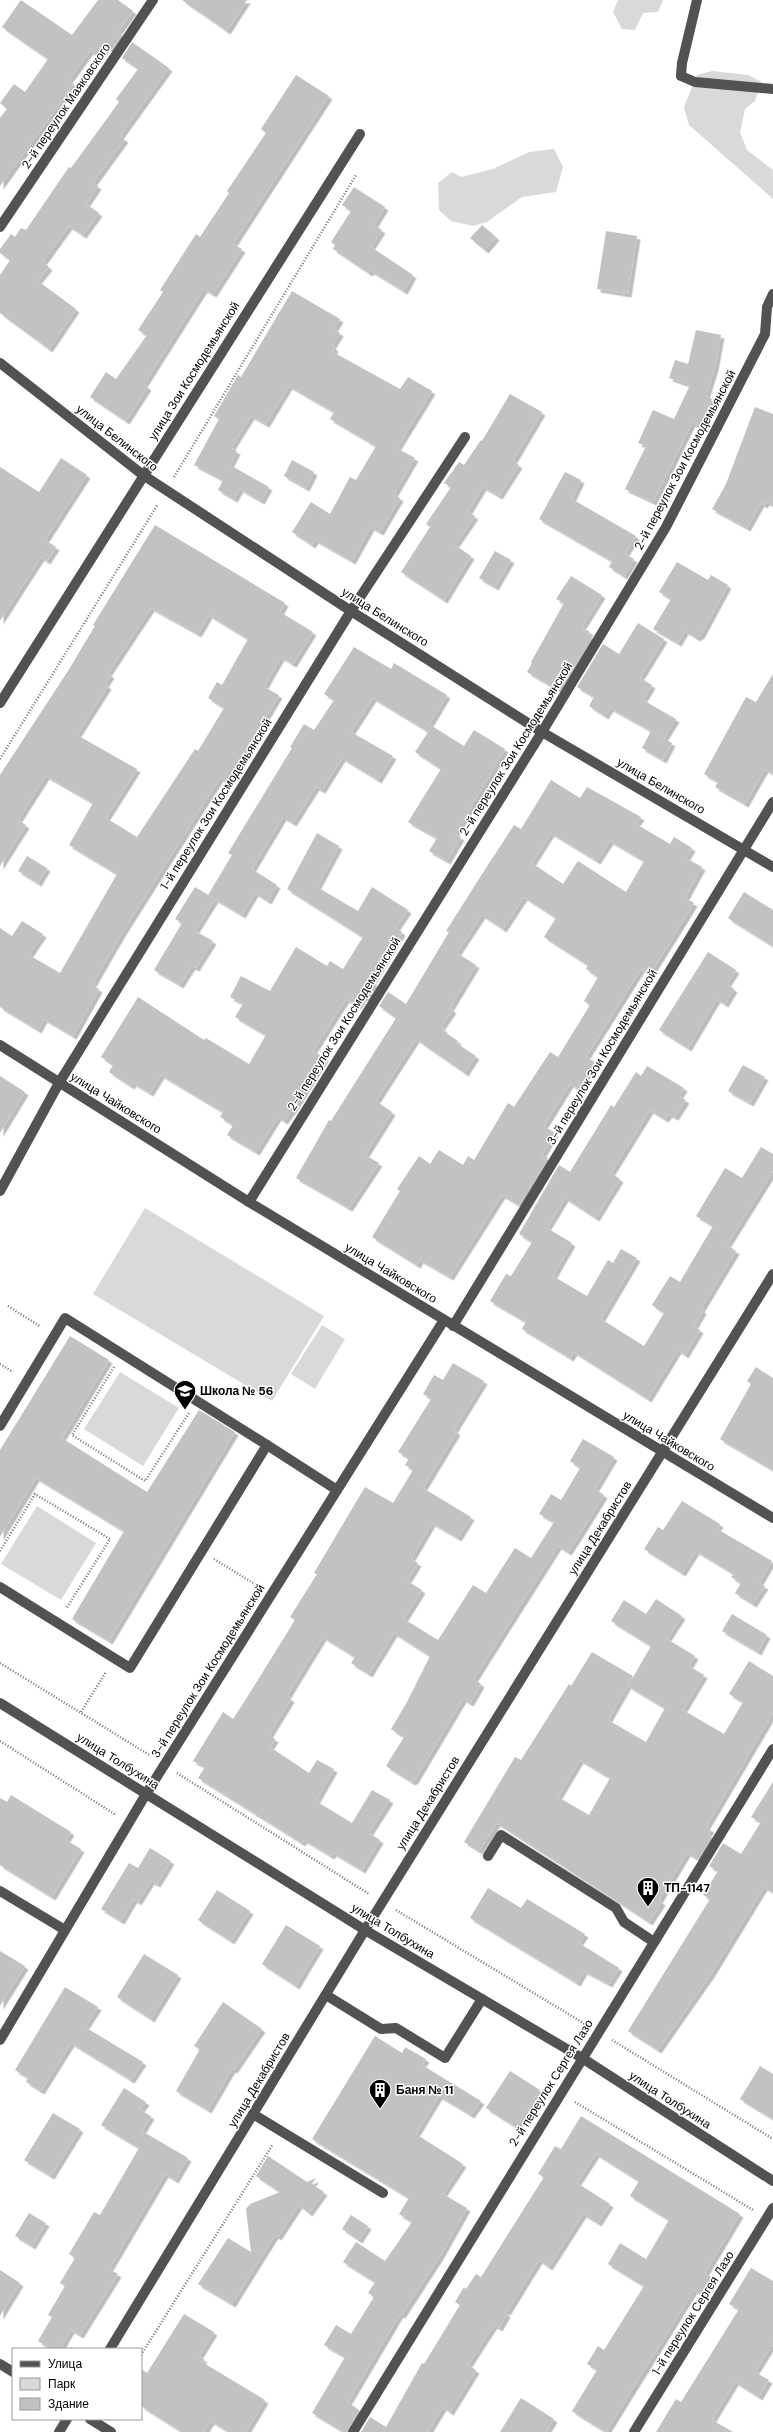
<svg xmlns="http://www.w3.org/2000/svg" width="773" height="2432" viewBox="0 0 773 2432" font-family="'DM Sans',sans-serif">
<defs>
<filter id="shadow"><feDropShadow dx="3.5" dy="3.5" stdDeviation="0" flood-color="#0004"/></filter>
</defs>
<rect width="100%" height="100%" fill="#fff"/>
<g fill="#d9d9d9">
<polygon points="618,0 663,0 658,12 643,13 635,30 622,29 613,12"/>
<polygon points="712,71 748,75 762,82 755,101 745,109 740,132 747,150 773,170 773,199 689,125 684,107 697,75"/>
<polygon points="554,149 563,167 556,192 522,197 487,222 473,226 451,221 439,210 438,183 452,172 461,177 493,169 529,152"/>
<polygon points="145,1208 324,1316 272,1401 93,1294"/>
<polygon points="322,1325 345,1339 315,1389 291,1374"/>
<polygon points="120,1372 179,1408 143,1466 84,1429"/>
<polygon points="37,1506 96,1543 61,1600 1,1564"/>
</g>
<g fill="#c2c2c2" fill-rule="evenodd" filter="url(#shadow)">
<polygon points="21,0 72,35 98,0 118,0 133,11 118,32 122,35 111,50 107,47 99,57 90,51 69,80 74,84 0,186 0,118 7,109 0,103 14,84 25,92 48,59 2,27"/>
<polygon points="182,0 247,0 227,31"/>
<polygon points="132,42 169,68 120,136 125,139 93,183 98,186 86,204 99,213 83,235 69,226 43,262 49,267 38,281 76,309 49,349 0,313 0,275 10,260 0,253 0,249 11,234 15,237 21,228 26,230 69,167 71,168 119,102 116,99 138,69 122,58"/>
<polygon points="296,75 329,96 233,244 242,249 213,294 204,289 144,384 148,387 126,421 90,397 106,372 116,379 147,335 138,330 163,292 160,290 196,234 200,237 229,193 227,191 266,133 261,129"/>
<polygon points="354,187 385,207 374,225 382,230 371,247 413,275 404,291 371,271 369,273 333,249 335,245 331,242 351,211 342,205"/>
<polygon points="482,225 496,237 485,250 470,238"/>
<polygon points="606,231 637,236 628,294 597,289"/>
<polygon points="292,291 340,319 334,329 340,333 332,346 335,348 333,352 400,389 408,377 432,391 397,448 415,458 394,494 400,498 380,532 371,527 352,561 315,540 312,545 292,532 311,502 330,514 350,477 356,480 376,446 330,419 334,412 289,386 266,424 251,416 231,448 237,451 230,465 269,487 261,501 240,489 234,499 218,490 223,480 194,465 219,419 214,416 238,375 241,377"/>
<polygon points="696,330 721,335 715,367 706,396 712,399 700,427 692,423 653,502 625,489 646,446 638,443 653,410 674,419 690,385 669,378 675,360 688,364"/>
<polygon points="510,394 542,412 513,461 519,465 499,496 483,487 468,512 475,516 455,545 471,556 444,600 401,572 430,527 426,524 451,487 444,483 459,462 464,465 481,440 482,441"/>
<polygon points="755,407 773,414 773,505 766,502 764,505 761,503 747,528 712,509 726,484"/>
<polygon points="61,458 87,475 45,540 56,547 47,561 41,557 0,621 0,467 39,492"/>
<polygon points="292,460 314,472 306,488 284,476"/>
<polygon points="565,472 581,480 572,499 636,536 625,554 634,559 624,576 609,567 612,561 539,519"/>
<path d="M155 525 285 603 280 612 313 632 293 664 281 657 264 687 279 695 227 782 220 778 122 933 92 985 99 989 73 1036 44 1019 38 1030 0 1007V928L12 936 22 921 43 934 29 955 60 973 117 874 69 845 93 803 46 776 18 820 26 825 0 866V775L66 674 95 626 93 625ZM151 608 198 634 209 615 248 639 222 685 217 682 208 698 224 708 198 751 195 749 137 837 106 818 137 769 77 735 108 686 105 684 111 675 108 673Z"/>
<polygon points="495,551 511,560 495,587 479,578"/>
<polygon points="677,562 708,580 711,575 728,585 701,635 697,638 685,631 678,643 653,629 671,599 659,592"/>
<polygon points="571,576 602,595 582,627 590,632 588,635 592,638 566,680 563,678 557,689 527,672 532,663 531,662 564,603 556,599"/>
<polygon points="638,623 664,639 640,678 652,685 643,700 676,719 664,738 610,708 605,716 589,706 594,697 577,687 603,644 619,654"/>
<polygon points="354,647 391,669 394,663 447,695 426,730 373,698 351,732 393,756 378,780 342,758 322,790 316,787 293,823 283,817 252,869 277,885 268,901 255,893 242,915 208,895 232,855 228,853 292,748 290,747 304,724 314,730 334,700 324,694"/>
<polygon points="773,674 773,774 765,769 745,804 715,787 718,782 704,774 746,697 756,702"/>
<polygon points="432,726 464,746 474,730 505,749 455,834 461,837 447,861 429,851 437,838 408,822 441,769 415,752"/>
<polygon points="651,731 672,743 663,760 642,748"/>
<path d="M551 780 580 798 587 787 641 817 636 824 670 844 674 837 692 848 686 858 702 867 685 898 694 903 685 918 650 974 641 969 586 1057 595 1062 578 1089 570 1084 544 1126 555 1133 542 1155 548 1158 519 1205 502 1195 450 1277 420 1260 417 1265 372 1237 400 1191 397 1189 419 1156 430 1164 439 1150 463 1165 468 1156 474 1160 508 1103 514 1107 550 1052 558 1057 590 1005 584 1001 598 977 586 969 588 965 544 937 556 918 524 897 503 929 482 915 457 953 476 965 450 1008 453 1010 441 1027 444 1029 443 1031 458 1041 456 1043 476 1056 465 1073 416 1039 376 1101 392 1112 365 1155 379 1163 349 1208 296 1178 329 1120 331 1121 396 1018 379 1006 388 992 406 1004 449 932 446 931 484 871 514 825 521 829ZM551 833 597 861 610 841 644 861 626 892 578 861 563 884 532 863Z"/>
<polygon points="317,833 339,846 317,887 358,911 372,887 408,910 396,928 402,932 372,982 377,985 368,999 363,997 358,1006 346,999 313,1051 325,1058 294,1108 284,1121 278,1117 256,1152 227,1135 233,1125 220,1117 223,1112 161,1075 150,1093 133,1083 131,1086 109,1072 113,1065 101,1057 138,997 204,1040 206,1038 249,1064 266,1035 235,1017 243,1004 230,997 241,976 270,991 296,947 327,966 330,961 343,969 363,937 287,889"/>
<polygon points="27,856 47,868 38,883 18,871"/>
<polygon points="195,887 215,899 195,931 213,941 196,968 192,966 180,985 154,970 182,923 175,919"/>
<polygon points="744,892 773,910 773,946 728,918"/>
<polygon points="708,952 736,970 727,984 734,989 725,1004 717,999 688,1048 659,1030"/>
<polygon points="743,1065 765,1077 750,1103 728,1091"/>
<polygon points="647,1066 684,1088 679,1096 686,1100 675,1117 669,1114 665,1119 650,1110 611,1173 620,1179 596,1218 565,1198 547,1228 572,1243 553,1276 587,1296 608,1260 613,1263 621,1249 637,1258 601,1319 644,1346 664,1313 652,1305 670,1276 680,1282 713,1226 696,1216 725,1168 742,1178 761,1147 773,1154 773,1171 727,1245 736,1251 701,1309 703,1311 694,1326 700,1330 685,1355 678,1350 648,1399 574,1352 570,1358 552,1347 522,1329 526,1322 490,1301 506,1274 511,1276 532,1242 519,1234 559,1165 570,1172 611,1105 614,1107 636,1072 641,1076"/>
<polygon points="0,1076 25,1092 0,1133"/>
<polygon points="70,1336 109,1360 62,1438 147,1492 199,1410 235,1432 109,1641 72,1619 124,1531 36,1478 0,1537 0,1450"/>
<polygon points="453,1363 484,1381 454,1430 457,1432 423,1488 471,1517 458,1538 432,1523 411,1559 418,1563 407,1581 422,1590 404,1619 438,1640 473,1585 486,1593 515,1548 531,1558 554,1522 539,1514 551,1494 561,1500 580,1468 570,1461 583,1439 614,1457 595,1489 604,1495 578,1537 568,1552 558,1546 474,1679 481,1684 470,1703 463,1699 415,1780 412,1782 386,1766 404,1737 391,1729 407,1702 430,1656 394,1633 369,1674 351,1663 355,1657 323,1637 287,1696 291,1699 269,1735 275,1739 270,1747 309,1773 317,1760 334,1769 316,1801 352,1823 372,1790 390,1800 369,1833 380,1840 362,1870 333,1853 331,1856 304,1840 302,1843 198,1778 205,1767 193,1761 223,1712 233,1719 246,1699 295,1620 290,1617 317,1574 314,1573 365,1487 393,1503 413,1470 405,1465 409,1458 398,1452 431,1399 423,1394 434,1375 443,1380"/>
<polygon points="756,1367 773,1378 773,1470 720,1439 751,1384 747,1381"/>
<polygon points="682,1501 720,1524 717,1529 772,1561 759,1583 765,1586 753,1604 735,1593 741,1583 731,1577 734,1574 696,1551 682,1573 644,1549 658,1527 663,1530"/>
<path d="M656 1599 682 1616 667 1639 695 1656 689 1666 704 1675 683 1710 724 1734 743 1702 729 1694 749 1661 773 1676V1713L706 1827 711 1829 708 1834 712 1836 698 1859 687 1853 659 1900 662 1902 649 1922 497 1823 479 1851 464 1842 515 1757 521 1760 569 1684 571 1686 592 1652 633 1676 608 1720 646 1742 665 1708 628 1686 651 1646 611 1621 624 1600 646 1614ZM580 1760 610 1778 589 1815 558 1797Z"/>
<polygon points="732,1614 767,1635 758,1652 722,1631"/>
<polygon points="773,1782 773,1892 764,1887 711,1974 658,2050 628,2031 710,1899 703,1895 718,1871 709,1866 723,1843 741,1854 761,1822 751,1817"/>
<polygon points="11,1795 71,1832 66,1840 81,1849 52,1897 0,1865 0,1798 7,1802"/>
<polygon points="150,1848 171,1861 157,1884 151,1881 138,1902 134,1899 121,1921 101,1909 129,1863 138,1868"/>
<polygon points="488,1888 521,1908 527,1899 585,1934 579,1943 619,1968 609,1984 584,1971 577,1983 470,1918"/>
<polygon points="217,1890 250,1911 231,1941 198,1920"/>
<polygon points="286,1925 320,1946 296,1986 262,1964"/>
<polygon points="0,1951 25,1966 0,2006"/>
<polygon points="144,1954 178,1975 151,2019 117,1997"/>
<polygon points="65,1987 98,2007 85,2027 143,2062 131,2080 71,2043 41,2091 26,2082 28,2078 15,2070"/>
<polygon points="223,2002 262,2029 234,2070 232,2069 208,2110 176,2091 200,2049 194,2046"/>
<polygon points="375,2036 402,2053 405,2047 426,2059 422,2065 481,2101 471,2115 439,2096 416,2134 463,2164 443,2194 467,2208 440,2256 402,2315 400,2314 348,2402 359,2410 347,2432 344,2432 312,2413 345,2357 324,2345 336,2325 351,2334 374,2297 368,2293 375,2282 343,2262 356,2242 385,2261 412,2222 399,2214 409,2198 312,2139"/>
<polygon points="760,2066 773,2074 773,2119 740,2099"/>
<polygon points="510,2071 540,2090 516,2127 486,2108"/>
<polygon points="124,2088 146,2102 140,2110 151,2116 142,2131 188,2158 175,2180 165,2174 109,2269 118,2274 80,2335 71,2330 60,2349 51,2349 38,2341 52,2317 48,2315 65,2286 60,2283 75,2258 69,2254 94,2212 100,2215 139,2148 101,2125"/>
<polygon points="53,2113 80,2129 51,2176 24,2160"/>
<polygon points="581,2116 740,2214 705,2273 714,2279 704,2296 694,2290 606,2432 572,2411 597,2370 587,2364 598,2346 604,2350 644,2286 608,2264 620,2243 646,2259 669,2220 630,2196 639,2181 596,2154 577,2183 610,2204 598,2223 583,2214 549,2267 539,2260 507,2312 503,2311 507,2314 499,2328 494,2325 468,2365 476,2370 450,2412 443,2407 428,2432 361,2432 370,2417 386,2427 422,2363 424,2364 460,2305 455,2302 464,2287 466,2289 476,2274 481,2277 544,2177 538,2174 555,2146 561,2149"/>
<polygon points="268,2156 307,2182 316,2178 312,2184 324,2192 309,2213 299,2205 278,2237 275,2235 232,2304 198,2284 228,2238 251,2252 246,2209 250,2204 280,2192 256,2176"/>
<polygon points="29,2213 46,2223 32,2246 15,2236"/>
<polygon points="351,2215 368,2226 359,2240 342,2229"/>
<polygon points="751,2268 773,2281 773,2343 755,2372 769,2380 759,2397 735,2382 712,2420 733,2432 656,2432 676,2399 681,2402 739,2309 729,2304"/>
<polygon points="0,2270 20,2283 0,2316"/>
<polygon points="184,2314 214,2332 199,2356 204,2359 202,2362 265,2400 246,2432 229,2432 211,2421 204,2432 182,2432 141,2406 141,2369 147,2373"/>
<polygon points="521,2398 554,2419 546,2432 500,2432"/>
</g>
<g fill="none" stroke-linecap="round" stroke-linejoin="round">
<g stroke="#747474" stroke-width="2.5" stroke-dasharray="1 2" stroke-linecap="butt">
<polyline points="174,477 356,175"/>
<polyline points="0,759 158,504"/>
<polyline points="8,1306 41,1327"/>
<polyline points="0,1364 13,1372"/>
<polyline points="114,1367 72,1435 145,1481 189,1413"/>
<polyline points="0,1551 35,1494 110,1539 66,1609"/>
<polyline points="214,1559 258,1586"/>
<polyline points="0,1663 151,1756"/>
<polyline points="81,1712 106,1672"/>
<polyline points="0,1741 116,1815"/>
<polyline points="177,1773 369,1894"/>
<polyline points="396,1910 585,2024"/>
<polyline points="612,2040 773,2139"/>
<polyline points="575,2102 753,2210"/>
<polyline points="141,2355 273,2144"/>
</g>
<g stroke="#525252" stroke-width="10">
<polyline points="697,0 682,63 681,76 695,82 773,89"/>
<polyline points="0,227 153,0"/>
<polyline points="0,363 143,475 351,611 542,732 773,867"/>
<polyline points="0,703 360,134"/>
<polyline points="0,1045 249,1202 773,1518"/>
<polyline points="0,1191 59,1083 351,611 465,437"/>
<polyline points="249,1202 542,732 666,527 765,334 767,307 773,294"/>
<polyline points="453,1326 773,802"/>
<polyline points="0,1426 65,1318 267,1445 130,1668 0,1587"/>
<polyline points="267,1445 337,1490"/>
<polyline points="0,1703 365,1930 582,2058 773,2181"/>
<polyline points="488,1856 501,1835 616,1908 624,1922 654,1942"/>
<polyline points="0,1891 65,1930"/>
<polyline points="326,1995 381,2029 396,2028 445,2058 482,1999"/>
<polyline points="0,2040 146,1794 444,1320"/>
<polyline points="253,2114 383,2193"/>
<polyline points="110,2349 365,1930 773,1274"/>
<polyline points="0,2364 13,2372"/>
<polyline points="90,2419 111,2432"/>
<polyline points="59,2432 67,2419"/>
<polyline points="353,2432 773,1749"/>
<polyline points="634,2432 773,2208"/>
</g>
</g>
<defs>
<g id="school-pin" transform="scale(1.15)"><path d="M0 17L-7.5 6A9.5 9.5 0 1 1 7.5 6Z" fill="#000" stroke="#fff"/><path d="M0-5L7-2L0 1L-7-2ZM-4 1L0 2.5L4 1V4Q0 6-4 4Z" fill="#fff"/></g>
<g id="building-pin" transform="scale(1.15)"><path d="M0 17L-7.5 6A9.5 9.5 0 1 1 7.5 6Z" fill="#000" stroke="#fff"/><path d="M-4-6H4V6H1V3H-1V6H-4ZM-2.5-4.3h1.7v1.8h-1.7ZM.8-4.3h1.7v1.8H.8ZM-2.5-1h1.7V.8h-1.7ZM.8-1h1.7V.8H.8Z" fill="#fff"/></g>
</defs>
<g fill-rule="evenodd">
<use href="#school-pin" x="185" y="1391"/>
<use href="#building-pin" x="648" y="1888"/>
<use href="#building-pin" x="380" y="2090"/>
</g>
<g text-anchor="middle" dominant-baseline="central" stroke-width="3" stroke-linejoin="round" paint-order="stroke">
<g font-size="12" fill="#000" stroke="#fff">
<text transform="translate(66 106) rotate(-56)">2-й переулок Маяковского</text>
<text transform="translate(194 371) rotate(-58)">улица Зои Космодемьянской</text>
<text transform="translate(117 438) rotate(38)">улица Белинского</text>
<text transform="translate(685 460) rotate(-62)">2-й переулок Зои Космодемьянской</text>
<text transform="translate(385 617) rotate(32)">улица Белинского</text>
<text transform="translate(516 749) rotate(-58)">2-й переулок Зои Космодемьянской</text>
<text transform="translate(661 786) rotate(30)">улица Белинского</text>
<text transform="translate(216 804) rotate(-58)">1-й переулок Зои Космодемьянской</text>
<text transform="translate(344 1024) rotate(-58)">2-й переулок Зои Космодемьянской</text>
<text transform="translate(602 1057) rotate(-59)">3-й переулок Зои Космодемьянской</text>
<text transform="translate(116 1103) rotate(32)">улица Чайковского</text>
<text transform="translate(391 1273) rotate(31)">улица Чайковского</text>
<text transform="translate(669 1441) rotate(31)">улица Чайковского</text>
<text transform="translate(600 1528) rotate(-58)">улица Декабристов</text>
<text transform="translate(208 1671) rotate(-58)">3-й переулок Зои Космодемьянской</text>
<text transform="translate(118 1761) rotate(32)">улица Толбухина</text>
<text transform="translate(428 1803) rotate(-58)">улица Декабристов</text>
<text transform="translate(393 1931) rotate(31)">улица Толбухина</text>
<text transform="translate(259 2080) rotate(-59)">улица Декабристов</text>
<text transform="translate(551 2083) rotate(-58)">2-й переулок Сергея Лазо</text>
<text transform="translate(670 2100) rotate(33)">улица Толбухина</text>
<text transform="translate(693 2313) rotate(-58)">1-й переулок Сергея Лазо</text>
</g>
<g font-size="12" font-weight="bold" fill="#000" stroke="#fff" text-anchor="start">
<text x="200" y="1391">Школа № 56</text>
<text x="664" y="1888">ТП-1147</text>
<text x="396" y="2090">Баня № 11</text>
</g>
</g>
<rect x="12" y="2348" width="130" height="72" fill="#ffffff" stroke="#999999"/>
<rect x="20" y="2361" width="20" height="6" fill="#525252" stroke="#999999"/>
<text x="48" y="2368" font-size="12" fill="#000000">Улица</text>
<rect x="20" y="2378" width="20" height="12" fill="#d9d9d9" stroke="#999999"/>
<text x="48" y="2388" font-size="12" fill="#000000">Парк</text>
<rect x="20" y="2398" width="20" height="12" fill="#c2c2c2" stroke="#999999"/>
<text x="48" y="2408" font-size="12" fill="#000000">Здание</text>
</svg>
